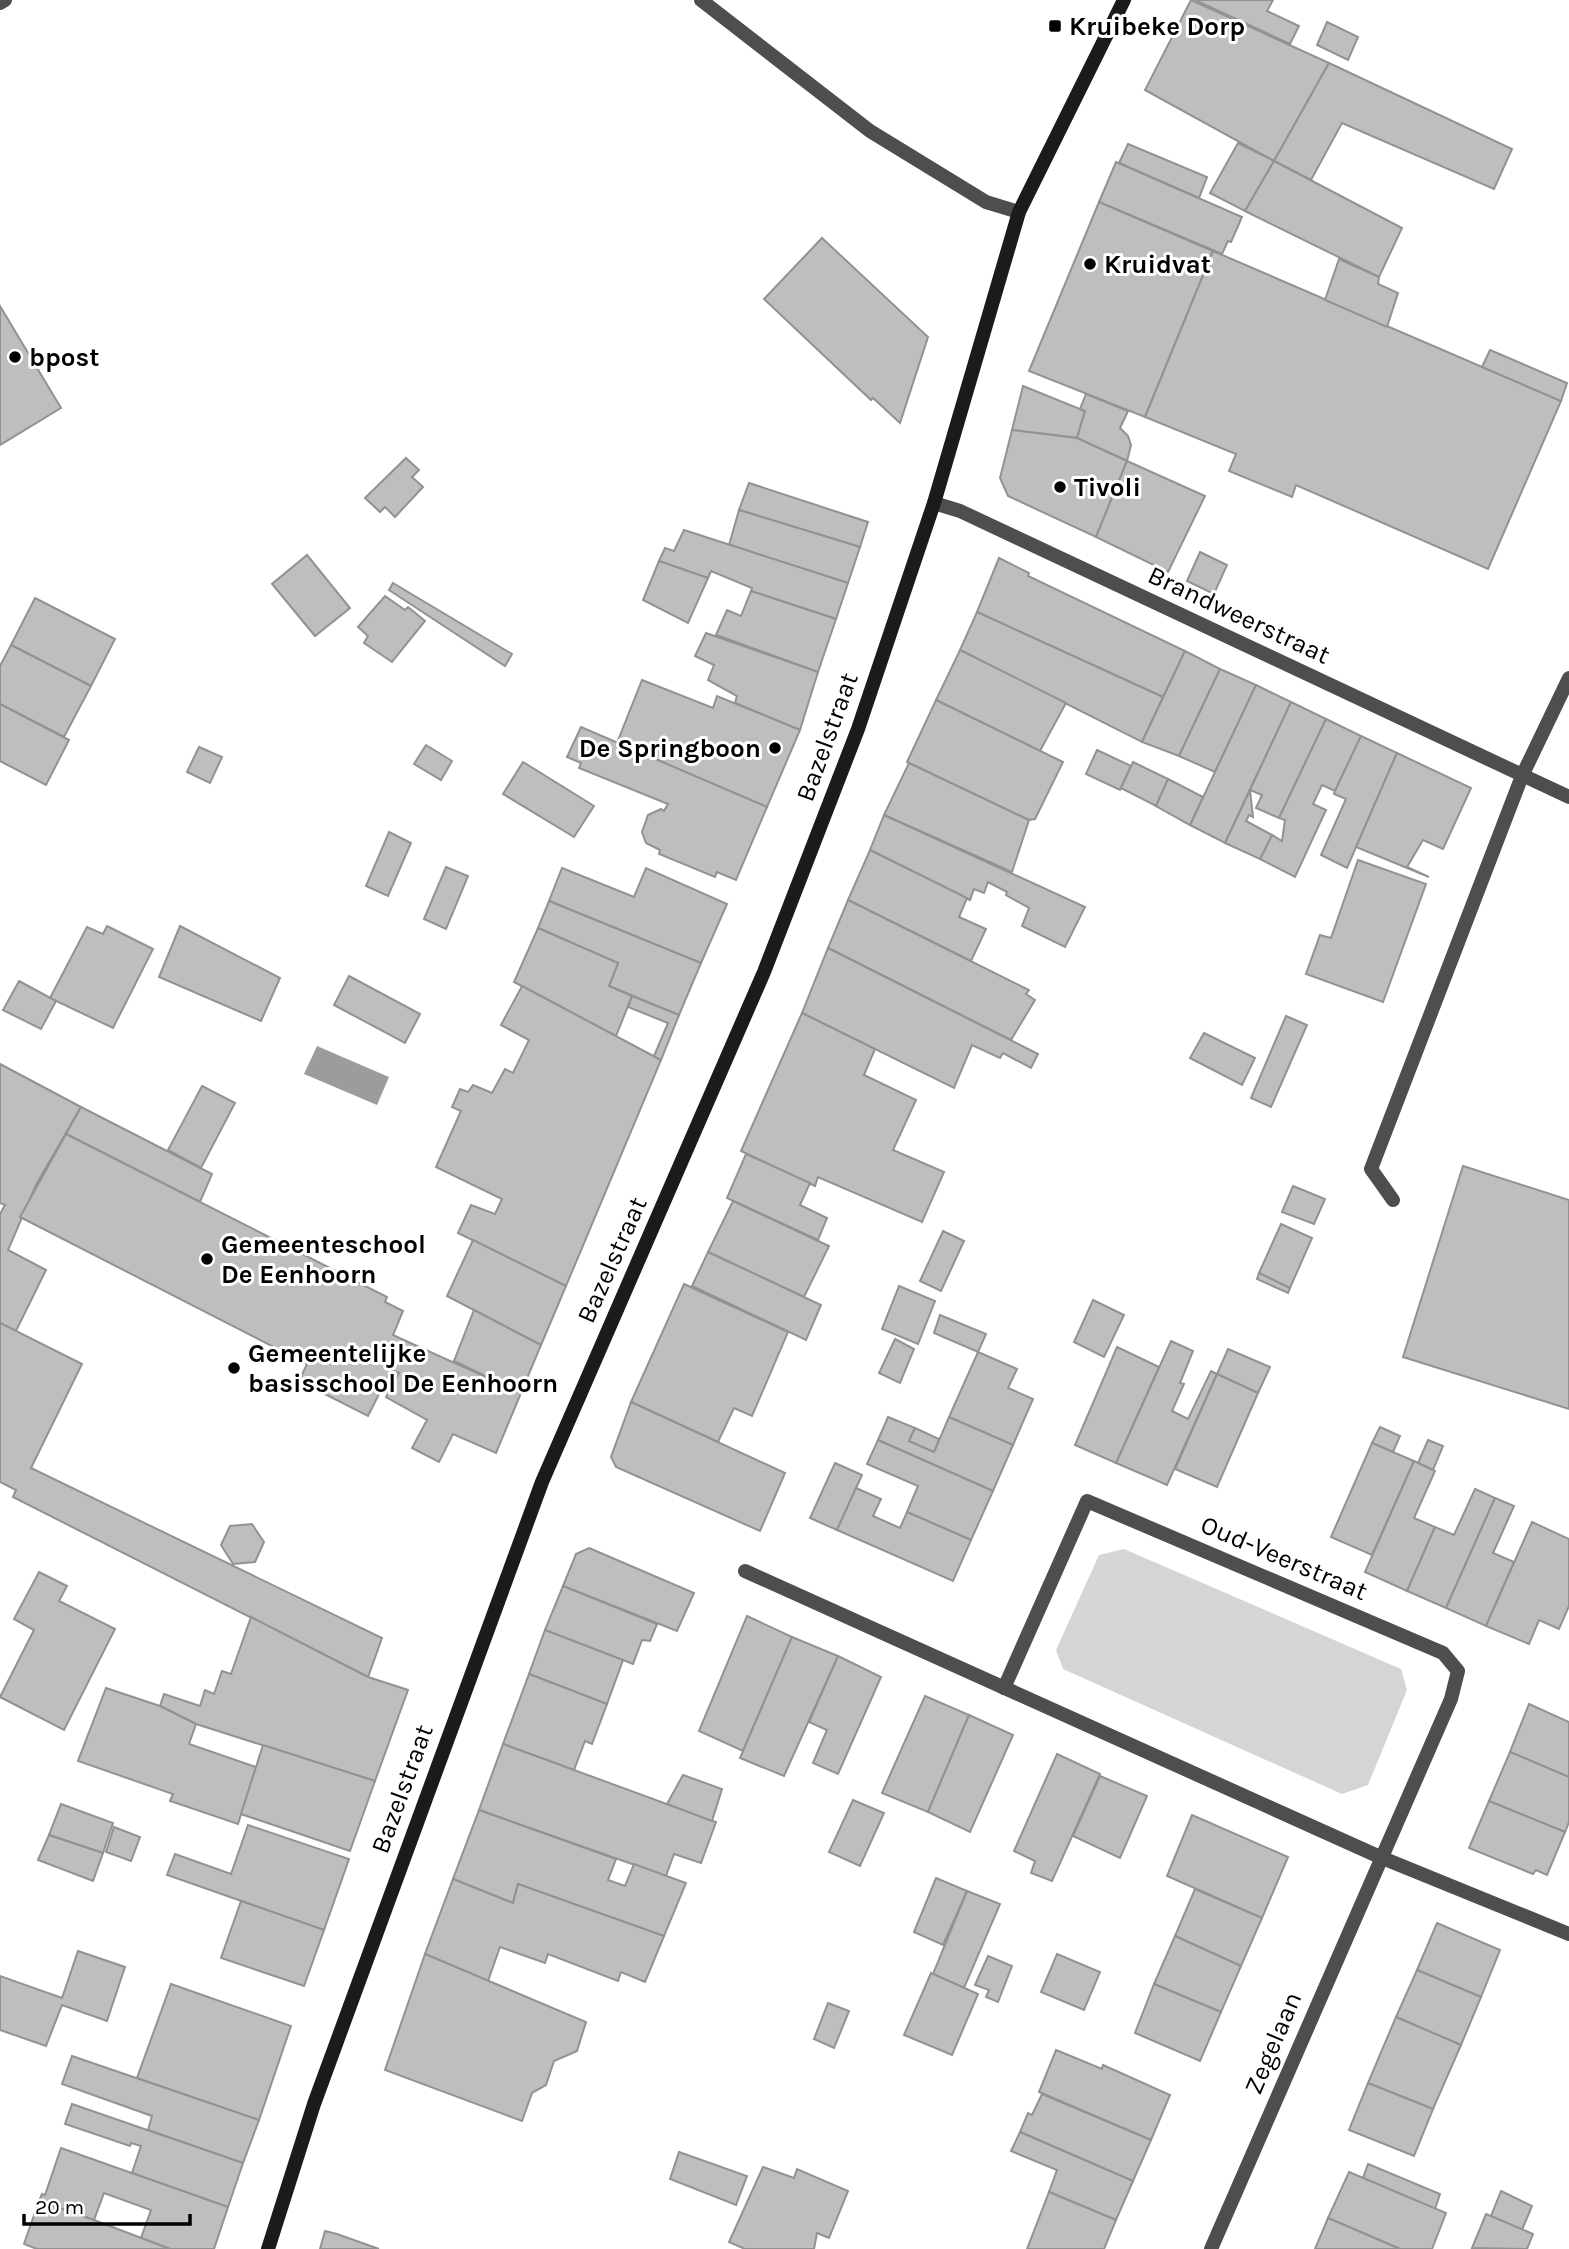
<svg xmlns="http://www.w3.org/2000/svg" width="1569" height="2249" viewBox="0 0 1569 2249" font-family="Karla,sans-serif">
<rect width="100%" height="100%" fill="#fff"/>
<polygon fill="#d5d5d5" points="1124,1549 1401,1669 1407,1690 1368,1785 1342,1794 1063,1669 1056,1650 1099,1555"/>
<polygon fill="#9c9c9c" points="317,1046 389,1077 377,1105 304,1074"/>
<g fill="#bebebe" stroke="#929292" stroke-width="2">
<polygon points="1191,0 1329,63 1274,161 1145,90"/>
<polygon points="1195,0 1273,0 1267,11 1299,26 1290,44"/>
<polygon points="1327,22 1358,37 1348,60 1317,45"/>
<polygon points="1329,63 1512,149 1494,189 1342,123 1311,180 1274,161"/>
<polygon points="1238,143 1274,161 1245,211 1210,193"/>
<polygon points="1128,144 1207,177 1199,198 1119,163"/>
<polygon points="1274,161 1402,228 1379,277 1245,211"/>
<polygon points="1116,162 1242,217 1231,242 1228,241 1222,254 1099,202"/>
<polygon points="1099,202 1213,251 1145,417 1029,371"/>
<polygon points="822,238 928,337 900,423 873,398 871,400 764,299"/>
<polygon points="1213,251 1561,401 1488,569 1296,485 1292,497 1229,471 1236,454 1145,417"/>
<polygon points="1339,259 1379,277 1378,284 1398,293 1387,327 1325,300"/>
<polygon points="0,306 61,408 0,445"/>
<polygon points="1490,350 1567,383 1561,401 1482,367"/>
<polygon points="1023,386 1085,411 1077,438 1012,430"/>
<polygon points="1086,394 1128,411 1120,428 1128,436 1131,445 1127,461 1077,438 1085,411 1080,409"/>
<polygon points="1012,430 1077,438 1127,461 1096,537 1008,496 1000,478"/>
<polygon points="406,458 419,470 412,477 423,487 395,517 385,507 380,512 365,498"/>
<polygon points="1127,461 1205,496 1168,572 1096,537"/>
<polygon points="749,483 868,522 860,547 739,510"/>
<polygon points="739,510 860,547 848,583 729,545"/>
<polygon points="684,530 848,583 836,619 751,591 752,588 711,571 708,578 659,561 665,548 674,551"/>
<polygon points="1200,552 1227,565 1214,594 1187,581"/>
<polygon points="307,555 350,608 315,636 272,584"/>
<polygon points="999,558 1029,573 1028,576 1185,651 1163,697 977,612"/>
<polygon points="659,561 708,578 688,623 643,600"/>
<polygon points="393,583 512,654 505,666 389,590"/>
<polygon points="751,591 836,619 818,672 716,635 727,610 741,616"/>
<polygon points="385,596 405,610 408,607 425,621 392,662 364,643 368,636 358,627"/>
<polygon points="35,598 115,639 91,686 11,645"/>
<polygon points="977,612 1163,697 1142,742 960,650"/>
<polygon points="706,633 818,672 800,730 735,703 737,696 708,680 714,665 695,656"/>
<polygon points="11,645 91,686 64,737 0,704 0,666"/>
<polygon points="960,650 1066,703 1040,751 936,700"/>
<polygon points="1185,651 1220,669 1179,756 1142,742"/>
<polygon points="1220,669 1256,685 1215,772 1179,756"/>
<polygon points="642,680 713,708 717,696 800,730 767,807 617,743"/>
<polygon points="1256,685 1291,702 1225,843 1190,825"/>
<polygon points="936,700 1063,762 1035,819 1029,820 907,762"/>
<polygon points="1291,702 1326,719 1279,818 1256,808 1262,795 1250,790"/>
<polygon points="0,704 69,740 46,785 0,761"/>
<polygon points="1326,719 1361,736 1335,791 1322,785 1313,804 1326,810 1295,877 1260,859 1272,835 1282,841 1285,820 1279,818"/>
<polygon points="581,727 767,807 736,880 717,872 715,877 659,854 660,850 646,843 642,832 648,815 661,809 664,811 668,804 579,768 581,763 567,757"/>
<polygon points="1361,736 1397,753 1347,868 1321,855 1346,799 1334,794 1335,791"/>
<polygon points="426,745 452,761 441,780 414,764"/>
<polygon points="199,747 222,757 210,783 187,772"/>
<polygon points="1097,750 1131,766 1120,790 1086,774"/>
<polygon points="1397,753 1471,788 1443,849 1423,840 1407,867 1429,877 1356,847"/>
<polygon points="523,762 594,806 574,837 503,794"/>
<polygon points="1133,762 1168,779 1156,806 1121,788"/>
<polygon points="909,763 1029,820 1012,872 884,815"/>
<polygon points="1168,779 1203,797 1190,825 1156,806"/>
<polygon points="1250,790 1253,817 1249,815 1246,821 1272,835 1260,859 1225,843"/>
<polygon points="884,815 1085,907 1065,947 1022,926 1029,908 1006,895 1007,892 988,882 984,893 974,889 970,900 870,850"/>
<polygon points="389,832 411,843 388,896 366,886"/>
<polygon points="870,850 967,898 959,917 986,929 971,961 848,900"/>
<polygon points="1358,860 1426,884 1383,1002 1306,974 1320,935 1331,938"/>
<polygon points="446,867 468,876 446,929 424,919"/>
<polygon points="562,868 634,897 646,868 727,904 701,963 549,901"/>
<polygon points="848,900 1029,990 1026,994 1035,1000 1011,1040 828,948"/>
<polygon points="549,901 701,963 679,1015 609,986 618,963 538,928"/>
<polygon points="107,926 153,949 113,1028 50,998 87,927 103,934"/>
<polygon points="180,926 280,978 261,1021 159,977"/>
<polygon points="538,928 618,963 609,986 632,996 616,1036 514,982"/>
<polygon points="828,948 1038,1054 1031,1068 1003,1053 1000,1058 972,1045 954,1088 802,1013"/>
<polygon points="349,976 420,1014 405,1043 334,1005"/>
<polygon points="19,981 56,1001 41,1029 3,1010"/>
<polygon points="522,986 661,1060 566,1286 458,1233 471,1205 495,1214 502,1199 436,1167 461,1111 452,1107 460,1089 468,1092 473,1085 492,1093 505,1069 513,1073 529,1040 501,1025"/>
<polygon points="632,996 679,1015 661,1060 654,1056 668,1023 628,1007"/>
<polygon points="802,1013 875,1049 864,1075 916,1100 893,1150 944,1172 922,1222 818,1177 815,1186 741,1151"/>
<polygon points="1286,1016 1307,1025 1271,1107 1251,1098"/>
<polygon points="1204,1033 1255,1058 1242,1085 1190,1058"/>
<polygon points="0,1064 81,1107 36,1185 8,1250 46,1270 16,1331 0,1323 0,1214 5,1205 0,1203"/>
<polygon points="202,1086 235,1103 201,1168 168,1150"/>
<polygon points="81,1107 212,1174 200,1202 66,1134"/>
<polygon points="66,1134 387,1297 385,1302 403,1311 393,1335 406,1341 368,1416 299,1381 307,1364 20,1217"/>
<polygon points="746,1154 810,1183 800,1205 827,1218 818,1240 727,1198"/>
<polygon points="1463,1166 1569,1200 1569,1409 1403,1357"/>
<polygon points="1293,1186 1325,1199 1314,1224 1282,1212"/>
<polygon points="733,1201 829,1246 804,1297 708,1252"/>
<polygon points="1281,1224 1312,1238 1290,1288 1259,1273"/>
<polygon points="943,1231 964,1241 941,1291 920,1281"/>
<polygon points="473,1240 566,1286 541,1345 447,1296"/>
<polygon points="708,1252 821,1305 806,1340 692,1286"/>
<polygon points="1259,1273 1290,1288 1288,1293 1257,1279"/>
<polygon points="684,1284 788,1332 752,1416 734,1408 718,1442 631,1402"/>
<polygon points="899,1286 935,1301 918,1344 882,1329"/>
<polygon points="1093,1300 1124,1315 1104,1357 1074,1342"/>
<polygon points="474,1310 541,1345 521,1393 454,1361"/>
<polygon points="940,1315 986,1334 978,1352 934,1333"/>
<polygon points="0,1323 82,1364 31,1468 382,1638 368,1677 13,1497 16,1490 0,1482"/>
<polygon points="895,1339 914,1349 900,1383 879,1373"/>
<polygon points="406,1341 521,1393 496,1453 453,1434 439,1462 412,1448 427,1420 386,1397 399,1373 391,1370"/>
<polygon points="1171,1341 1193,1351 1180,1383 1184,1384 1172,1411 1188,1419 1211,1371 1217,1374 1167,1485 1116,1463"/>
<polygon points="1117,1347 1159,1367 1116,1463 1075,1445"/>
<polygon points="1228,1349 1270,1367 1258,1393 1217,1374"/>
<polygon points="978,1352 1017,1369 1008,1388 1033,1399 1013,1445 949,1417"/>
<polygon points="1217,1374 1258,1393 1217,1487 1175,1469"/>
<polygon points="631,1402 785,1473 760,1531 616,1467 611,1457"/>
<polygon points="888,1417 915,1428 909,1441 934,1452 949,1417 1013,1445 993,1491 878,1440"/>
<polygon points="1380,1427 1400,1436 1393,1452 1372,1443"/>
<polygon points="915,1428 939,1439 934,1452 909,1441"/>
<polygon points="878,1440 993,1491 971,1540 907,1512 918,1486 867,1464"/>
<polygon points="1428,1440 1443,1446 1433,1470 1418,1463"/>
<polygon points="1372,1443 1414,1461 1372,1555 1331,1537"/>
<polygon points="1414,1461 1435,1471 1414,1518 1435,1527 1407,1591 1365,1572"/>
<polygon points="835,1463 862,1475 837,1530 810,1518"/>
<polygon points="856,1488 881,1499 873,1516 900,1528 907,1512 971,1540 953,1581 837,1530"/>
<polygon points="1475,1489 1495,1498 1446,1608 1407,1591 1435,1527 1454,1535"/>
<polygon points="1495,1498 1514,1506 1493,1553 1514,1562 1486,1626 1446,1608"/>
<polygon points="1532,1522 1569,1539 1569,1606 1559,1629 1539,1620 1529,1644 1486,1626"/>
<polygon points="252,1524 264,1542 255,1562 233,1564 221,1545 230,1526"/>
<polygon points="589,1548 694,1593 677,1631 563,1586 576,1554"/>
<polygon points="39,1572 67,1586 59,1601 115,1629 64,1730 0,1697 34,1630 14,1619"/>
<polygon points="563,1586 657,1624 650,1641 642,1640 633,1664 545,1630"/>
<polygon points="747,1616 792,1637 743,1751 699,1731"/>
<polygon points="251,1617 368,1677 408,1690 375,1781 196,1724 160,1706 164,1694 200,1706 205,1690 214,1694 222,1671 231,1674"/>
<polygon points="545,1630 623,1660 607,1704 529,1674"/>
<polygon points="792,1637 838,1656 784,1776 740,1758"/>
<polygon points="838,1656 881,1677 838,1774 813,1763 827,1730 809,1722"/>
<polygon points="529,1674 607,1704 592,1744 585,1741 574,1770 503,1744"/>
<polygon points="106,1688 160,1706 196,1724 189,1744 256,1767 238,1824 170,1801 173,1794 78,1761"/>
<polygon points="925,1696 969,1715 928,1812 882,1793"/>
<polygon points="1529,1704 1569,1722 1569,1777 1510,1752"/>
<polygon points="969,1715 1013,1735 970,1832 928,1812"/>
<polygon points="503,1744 716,1822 701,1863 674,1854 666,1876 479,1810"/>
<polygon points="263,1745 375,1781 350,1851 241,1814"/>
<polygon points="1510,1752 1569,1777 1569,1822 1565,1832 1489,1801"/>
<polygon points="1057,1754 1100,1774 1052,1881 1031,1873 1035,1861 1014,1851"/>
<polygon points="683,1775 722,1789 712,1821 667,1804"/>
<polygon points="1100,1776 1147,1796 1120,1858 1073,1836"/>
<polygon points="853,1800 884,1813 860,1866 829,1852"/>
<polygon points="1489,1801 1565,1832 1547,1875 1536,1870 1533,1874 1469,1848"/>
<polygon points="61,1804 113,1823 103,1853 49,1835"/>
<polygon points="479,1810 616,1859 608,1880 625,1886 634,1864 686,1883 664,1936 518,1884 513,1903 453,1879"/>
<polygon points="1192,1815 1288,1857 1262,1918 1167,1876"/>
<polygon points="248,1825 349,1859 324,1930 167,1875 175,1854 231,1874"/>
<polygon points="114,1827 140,1837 131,1861 106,1852"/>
<polygon points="49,1835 103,1853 93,1881 38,1860"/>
<polygon points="936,1878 967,1891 943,1945 914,1932"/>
<polygon points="453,1879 513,1903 518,1884 664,1936 645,1982 621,1972 618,1981 548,1954 545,1963 500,1947 488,1981 425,1954"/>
<polygon points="1195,1889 1262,1918 1241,1966 1175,1936"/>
<polygon points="967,1891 1000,1904 964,1988 933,1974"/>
<polygon points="241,1901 324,1930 304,1986 221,1958"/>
<polygon points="1437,1923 1500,1950 1481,1997 1417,1970"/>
<polygon points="1175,1936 1241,1966 1221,2012 1154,1984"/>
<polygon points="78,1951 125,1967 107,2021 62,2005 46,2046 0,2030 0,1976 62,1998"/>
<polygon points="425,1954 586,2022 577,2051 554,2061 546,2085 532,2093 522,2121 385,2070"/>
<polygon points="1057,1954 1100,1972 1084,2010 1041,1992"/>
<polygon points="988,1956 1012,1966 998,2002 986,1997 989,1990 975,1985"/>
<polygon points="1417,1970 1481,1997 1461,2045 1396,2017"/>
<polygon points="931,1973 978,1994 952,2055 904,2035"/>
<polygon points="171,1984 291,2026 259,2120 137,2078"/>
<polygon points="1154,1984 1221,2012 1200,2061 1135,2033"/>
<polygon points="828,2003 849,2011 834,2048 814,2039"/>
<polygon points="1396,2017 1461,2045 1433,2109 1368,2083"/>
<polygon points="1056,2050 1102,2069 1103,2065 1170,2095 1151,2140 1039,2092"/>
<polygon points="72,2056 259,2120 243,2163 148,2130 152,2116 62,2084"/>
<polygon points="1368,2083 1433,2109 1414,2156 1349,2130"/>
<polygon points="1042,2094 1151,2140 1133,2181 1020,2132 1028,2113 1032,2115"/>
<polygon points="72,2104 243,2163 228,2207 132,2173 141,2146 131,2143 130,2146 65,2124"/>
<polygon points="1020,2132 1133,2181 1116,2220 1049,2192 1057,2170 1011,2151"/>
<polygon points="61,2148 228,2207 214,2249 170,2249 141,2238 151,2210 104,2193 94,2220 39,2201 42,2194 45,2195"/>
<polygon points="679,2152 747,2176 736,2205 670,2179"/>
<polygon points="1368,2164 1440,2194 1435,2209 1363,2178"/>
<polygon points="763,2167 794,2178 797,2169 848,2191 829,2238 817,2233 814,2249 745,2249 729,2242"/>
<polygon points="1349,2172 1446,2213 1432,2249 1400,2249 1328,2218"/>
<polygon points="1501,2191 1532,2206 1522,2230 1491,2216"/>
<polygon points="1049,2192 1116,2220 1104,2249 1027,2249"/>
<polygon points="39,2201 94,2220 170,2249 37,2249 24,2244"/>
<polygon points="1486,2214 1533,2234 1527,2249 1472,2248"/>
<polygon points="1328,2218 1400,2249 1315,2249"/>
<polygon points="325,2231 337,2234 379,2249 320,2249"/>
</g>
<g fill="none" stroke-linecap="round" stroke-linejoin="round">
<polyline stroke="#4e4e4e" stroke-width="14" points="1393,1200 1371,1169 1522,776 1569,678"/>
<g stroke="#4e4e4e" stroke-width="14">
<polyline points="0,3 5,0"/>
<polyline points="934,503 960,511 1569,797"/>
<polyline points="745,1571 1380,1857 1569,1934"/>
<polyline points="1004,1688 1087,1501 1443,1653 1458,1671 1451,1699 1211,2249"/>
</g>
<polyline stroke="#4e4e4e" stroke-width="14" points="701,0 870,131 986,202 1019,212"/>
<polyline stroke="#1b1b1b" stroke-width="14" points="268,2249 314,2104 542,1482 764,972 858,729 934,503 1019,212 1124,0"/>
</g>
<g fill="#000" stroke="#fff" stroke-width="2.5">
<rect x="1048" y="19" width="14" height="14" rx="3.5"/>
<circle cx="1090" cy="264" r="7"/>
<circle cx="15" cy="357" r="7"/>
<circle cx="1060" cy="487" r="7"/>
<circle cx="775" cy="748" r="7"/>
<circle cx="207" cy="1259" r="7"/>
<circle cx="234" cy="1368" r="7"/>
</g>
<g text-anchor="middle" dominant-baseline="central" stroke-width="6" stroke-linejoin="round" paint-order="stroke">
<g font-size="26" font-weight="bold" fill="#000" stroke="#fff" text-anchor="start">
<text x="1069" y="26">Kruibeke Dorp</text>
<text x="1104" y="264">Kruidvat</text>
<text x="29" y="357">bpost</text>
<text x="1074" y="487">Tivoli</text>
<text x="761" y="748" text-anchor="end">De Springboon</text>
<text x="221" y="1244">Gemeenteschool<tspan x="221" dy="30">De Eenhoorn</tspan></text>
<text x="248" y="1353">Gemeentelijke<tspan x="248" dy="30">basisschool De Eenhoorn</tspan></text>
</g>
<g font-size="26" fill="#000" stroke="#fff">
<text transform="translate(1239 615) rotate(25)">Brandweerstraat</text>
<text transform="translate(827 737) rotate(-70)">Bazelstraat</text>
<text transform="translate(612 1260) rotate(-66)">Bazelstraat</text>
<text transform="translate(1284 1558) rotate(23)">Oud-Veerstraat</text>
<text transform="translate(402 1789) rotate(-70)">Bazelstraat</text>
<text transform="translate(1273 2043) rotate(-67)">Zegelaan</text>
</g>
</g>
<path d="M24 2214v10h166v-10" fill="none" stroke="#000000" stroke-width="3.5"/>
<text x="35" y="2214" font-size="21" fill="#000000" stroke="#ffffff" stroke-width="5" paint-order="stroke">20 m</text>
</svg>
